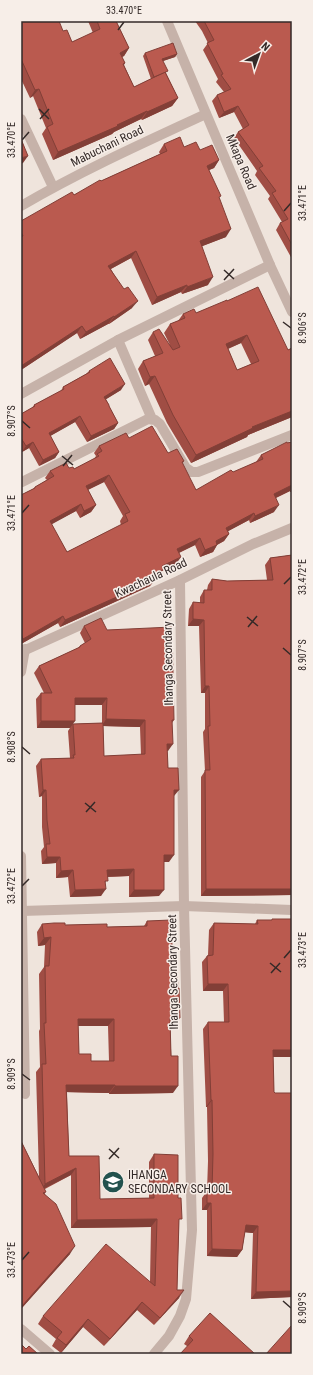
<svg xmlns="http://www.w3.org/2000/svg" width="313" height="1375" viewBox="0 0 313 1375" font-family="'Roboto Condensed',sans-serif">
<rect width="100%" height="100%" fill="#efe4dc"/>
<g fill="none" stroke-linecap="round" stroke-linejoin="round">
<g stroke="#c6b2a9" stroke-width="10">
<polyline points="167,21 270,265 292,312"/>
<polyline points="21,119 53,187"/>
<path d="M21 206C81 171 143 143 206 114"/>
<polyline points="118,340 152,419"/>
<polyline points="21,394 118,340 270,265"/>
<polyline points="22,482 148,419 155,420 160,424 186,468 192,472 198,472 292,435"/>
<polyline points="21,652 180,580 253,544 292,528"/>
<polyline points="21,672 25,649"/>
<polyline points="21,856 25,1094"/>
<polyline points="22,911 184,906 292,910"/>
<polyline points="21,1329 50,1354"/>
<polyline points="154,1354 169,1336 180,1316 186,1299 192,1230 184,906 180,580"/>
</g>
</g>
<g fill="#a04d44" fill-rule="evenodd">
<polygon points="21,21 63,31 72,42 93,33 88,21 116,21 129,48 124,56 122,57 125,63 124,65 134,87 151,79 143,56 145,53 177,54 175,57 163,61 166,73 178,98 172,106 142,120 141,119 114,132 112,134 53,160 42,134 46,128 33,96 30,98 21,79"/>
<polygon points="195,21 292,21 292,259 276,230 280,223 282,222 268,199 270,196 255,175 257,171 234,138 238,132 243,129 234,112 219,118 212,101 217,95 224,92 216,82 218,79 203,50 208,43 202,31"/>
<polygon points="164,144 200,150 219,160 214,168 209,170 219,198 226,237 202,246 208,285 182,294 181,292 152,305 131,258 111,269 132,308 109,324 108,324 80,339 77,333 21,370 21,221 74,195 101,181 160,154 159,152"/>
<path d="M227 301 288 350 292 348V417L248 435 247 437 191 463 167 423 149 384 145 386 138 369 143 361 155 356 148 340 153 332 170 345 164 333 170 324 178 321 183 314 196 313ZM241 343 251 364 237 370 228 349Z"/>
<polygon points="89,371 121,390 106,399 109,405 109,406 118,423 114,429 87,442 75,422 50,436 59,452 55,458 39,466 29,448 22,452 21,450 21,414 32,408 34,405 61,391 63,387 86,374"/>
<path d="M129 438 168 453 184 461 182 464 196 490 256 462 261 455 287 443 292 442V492H290V491L276 498 274 512 250 523 249 520 228 531 229 534 224 541 217 545 213 552 200 557 195 545 179 553 176 564 162 571 159 576 154 578 150 586 60 627 58 623 21 644V495L33 489 35 487 47 480 45 478 50 471 69 468 74 469 94 459 96 456 94 453 99 446ZM104 482 123 516 120 521 121 525 67 552 51 524 76 511 80 518 91 512 96 505 88 490Z"/>
<polygon points="292,555 292,895 201,896 201,777 205,771 203,732 205,729 205,693 201,693 199,626 188,626 189,609 193,602 200,603 200,597 204,590 207,590 208,585 212,579 227,581 267,580 265,565 270,558"/>
<path d="M84 626 107 630 174 720 172 723 168 751H167L168 768 174 796 169 862H164L159 896 129 897V876L107 877 101 896 70 897 68 877 56 878V863L42 864 41 851 44 847 42 827V796L39 797 36 766 41 759 70 758 68 731 70 728H37L36 699 41 693H44L34 673 39 666 78 648 80 646 85 643 80 633ZM75 705H102V723L73 724ZM103 726 140 727 141 755 104 756Z"/>
<polygon points="272,919 292,1057 273,1057 274,1092 275,1093 292,1093 292,1297 251,1299 253,1233 245,1232 242,1250 237,1257 207,1256 207,1210 202,1210 202,1198 207,1191 208,1161 207,1107 206,1107 203,1029 208,1022 224,1022 223,991 203,991 202,962 207,956 208,955 209,930 214,923 255,924 257,920 272,920"/>
<path d="M147 921 174 1026H170L173 1093 109 1094V1093L67 1092 69 1156 100 1199 149 1198V1162L154 1154 178 1198 179 1223 177 1290 179 1298 154 1325 137 1310 104 1346 83 1327 61 1353 52 1346 56 1339 38 1324 43 1316 150 1282 151 1227 71 1228V1175L45 1189V1194L70 1254 21 1309V1141L39 1177 36 1072 40 1067 39 1031 40 1029 39 974 44 967 45 945 38 946 37 932 42 924 65 925 107 927 144 926ZM78 1026H108L109 1061H91L79 1054Z"/>
<polygon points="189,1336 255,1354 187,1346 184,1344"/>
</g>
<g fill="#823f37">
<polygon points="129,48 124,56 115,60 120,53"/>
<polygon points="177,54 175,57 160,62 162,59"/>
<polygon points="39,89 33,96 30,98 35,90"/>
<polygon points="178,98 172,106 142,120 147,112"/>
<polygon points="238,106 234,112 219,118 224,112"/>
<polygon points="147,111 141,119 114,132 112,134 53,160 58,152"/>
<polygon points="28,156 23,163 21,164 21,158"/>
<polygon points="219,160 214,168 202,173 207,166"/>
<polygon points="231,229 226,237 195,249 200,241"/>
<polygon points="136,251 131,258 103,273 108,266"/>
<polygon points="213,277 208,285 182,294 187,287"/>
<polygon points="187,285 181,292 152,305 157,297"/>
<polygon points="138,301 132,308 109,324 114,317"/>
<polygon points="114,316 108,324 80,339 86,332"/>
<polygon points="82,326 77,333 21,370 21,366"/>
<polygon points="247,335 241,343 220,352 226,344"/>
<polygon points="155,376 149,384 145,386 150,377"/>
<polygon points="125,384 121,390 100,403 104,397"/>
<polygon points="292,411 292,417 248,435 247,437 191,463 196,455 252,427"/>
<polygon points="80,416 75,422 45,439 49,433"/>
<polygon points="118,423 114,429 87,442 91,436"/>
<polygon points="33,442 29,448 22,452 26,446"/>
<polygon points="59,452 55,458 39,466 43,460"/>
<polygon points="109,475 104,482 81,493 86,486"/>
<polygon points="292,485 292,487 290,491 269,501 274,494"/>
<polygon points="81,504 76,511 45,528 50,521"/>
<polygon points="96,505 91,512 80,518 84,511"/>
<polygon points="279,505 274,512 250,523 255,516"/>
<polygon points="254,513 249,520 221,535 226,528"/>
<polygon points="229,534 224,541 211,548 216,541"/>
<polygon points="200,538 195,545 172,556 177,549"/>
<polygon points="217,545 213,552 200,557 205,550"/>
<polygon points="181,557 176,564 162,571 159,576 148,582 153,575 162,566"/>
<polygon points="155,580 150,586 60,627 65,620"/>
<polygon points="63,616 58,623 21,644 21,642 23,639"/>
<polygon points="193,619 204,620 199,626 188,626"/>
<polygon points="205,686 209,686 205,693 201,693"/>
<polygon points="75,698 107,698 102,705 70,705"/>
<polygon points="106,719 145,720 140,727 102,726"/>
<polygon points="41,721 75,721 70,728 37,728"/>
<polygon points="167,744 173,744 168,751 162,751"/>
<polygon points="43,790 46,790 42,796 39,797"/>
<polygon points="174,790 179,790 174,796"/>
<polygon points="164,855 174,855 169,862 159,862"/>
<polygon points="47,857 60,857 56,863 42,864"/>
<polygon points="134,869 129,876 102,877 107,870"/>
<polygon points="73,870 68,877 56,878 61,871"/>
<polygon points="106,889 101,896 70,897 75,890"/>
<polygon points="206,889 292,889 292,895 201,896"/>
<polygon points="134,890 164,890 159,896 129,897"/>
<polygon points="51,937 45,945 38,946 44,938"/>
<polygon points="208,984 228,984 223,991 203,991"/>
<polygon points="170,1018 180,1018 174,1026 164,1026"/>
<polygon points="78,1019 114,1019 108,1026 73,1026"/>
<polygon points="273,1050 292,1050 292,1057 268,1057"/>
<polygon points="66,1085 115,1085 109,1093 61,1092"/>
<polygon points="115,1086 178,1086 173,1093 109,1094"/>
<polygon points="211,1100 212,1100 207,1107 206,1107"/>
<polygon points="76,1168 71,1175 39,1191 45,1184"/>
<polygon points="207,1203 211,1203 207,1210 202,1210"/>
<polygon points="157,1219 151,1227 71,1228 77,1220"/>
<polygon points="246,1225 258,1226 253,1233 241,1232"/>
<polygon points="75,1246 70,1254 21,1309 22,1306"/>
<polygon points="212,1249 242,1250 237,1257 207,1256"/>
<polygon points="184,1290 179,1298 154,1325"/>
<polygon points="292,1291 292,1297 251,1299 256,1292"/>
<polygon points="142,1302 137,1310 104,1346 110,1339"/>
<polygon points="88,1319 83,1327 61,1353 66,1345"/>
</g>
<g fill="#ba5a4f" stroke="#823f37" fill-rule="evenodd">
<polygon points="21,21 59,21 63,31 67,30 72,42 100,29 97,21 116,21 129,48 120,53 125,63 123,64 134,87 165,72 178,98 147,112 147,111 117,125 118,126 58,152 47,127 53,124 39,89 35,90 21,59"/>
<polygon points="204,21 292,21 292,245 280,223 288,219 272,193 276,191 259,168 263,166 238,132 249,125 238,106 224,112 217,95 231,89 221,75 223,74 207,43 214,40"/>
<polygon points="173,43 177,54 162,59 168,71 154,77 145,53"/>
<polygon points="180,137 184,147 196,142 200,150 212,145 219,160 207,166 221,196 219,197 231,229 200,241 213,277 187,287 187,285 157,297 136,251 108,266 124,289 128,287 138,301 114,317 114,316 86,332 82,326 21,366 21,237 23,236 21,232 21,221 72,192 74,195 100,180 101,181 167,151 164,144"/>
<polygon points="21,139 28,156 21,158"/>
<path d="M258 287 288 350 292 348V411L252 427 253 428 196 455 173 415 155 376 150 377 143 361 163 353 153 332 159 329 173 350 180 347 170 324 185 318 183 314 194 309 196 313 227 300V301ZM247 335 259 361 237 370 226 344Z"/>
<polygon points="110,358 125,384 104,397 109,405 109,406 118,423 91,436 80,416 49,433 59,452 43,460 33,442 26,446 21,438 21,414 35,406 34,405 64,389 63,387 90,372 89,371"/>
<path d="M152 426 168 453 177 449 184 461 182 462 196 490 231 470 233 472 263 459 261 455 287 442V443L292 442V485L274 494 279 505 255 516 254 513 226 528 229 534 216 541 217 545 205 550 200 538 177 549 181 557 162 566 164 569 153 575 155 580 65 620 63 616 23 639 21 634V495L35 488V487L54 476 50 471 66 463 69 468 73 467 74 469 99 456 97 454 102 451 99 446 126 433 129 438ZM109 475 130 512 125 514 128 521 67 552 50 521 81 504 84 511 96 505 86 486Z"/>
<polygon points="292,555 292,889 206,889 205,770 210,770 208,726 210,726 209,686 205,686 204,620 193,619 193,602 204,603 204,590 212,590 212,579 227,581 273,580 270,558"/>
<polygon points="101,618 107,630 172,627 174,720 172,720 173,744 167,744 168,768 178,768 179,790 174,790 174,855 164,855 164,890 134,890 134,869 107,870 108,881 105,881 106,889 75,890 73,870 61,871 60,857 47,857 46,844 50,844 47,820 46,790 43,790 41,759 74,758 73,755 75,755 73,724 103,723 104,756 145,754 145,720 106,719 107,698 75,698 75,721 41,721 41,693 52,693 39,666 80,647 80,646 91,639 84,626"/>
<polygon points="272,919 292,919 292,1050 273,1050 274,1092 275,1093 292,1093 292,1291 256,1292 258,1226 246,1225 242,1250 212,1249 211,1203 207,1203 207,1191 212,1190 213,1154 212,1100 211,1100 208,1022 229,1022 228,984 208,984 207,956 213,955 214,923 258,924 257,920 272,920"/>
<path d="M171 920 172 946 173 954H176L178 988H179L180 1018H170L171 1056H178V1086H115V1085H66L69 1156H99L100 1199 154 1198V1154L178 1155V1198H181L182 1219H179L177 1290H184L160 1318 142 1302 110 1339 88 1319 66 1345 57 1338 62 1332 43 1316 106 1244 155 1286 157 1219 77 1220 76 1168 45 1184 42 1064H46L44 1023H46L45 966H49L51 937 44 938 42 924 54 923H65V925L107 924V927L147 926V921ZM78 1019H114V1061H91V1054H79Z"/>
<polygon points="21,1141 46,1192 43,1193 56,1204 75,1246 22,1306 21,1305"/>
<polygon points="210,1313 255,1354 180,1354 193,1340 189,1336"/>
<polygon points="292,1325 292,1354 266,1354"/>
<polygon points="21,1344 26,1349 29,1346 38,1354 21,1354"/>
</g>
<path fill="none" stroke="#342a28" stroke-width="1.5" d="M118 30 124 22M39 109 49 119M40 119 49 109M22 140 29 132M284 211 291 203M224 270 234 279M224 280 234 269M283 322 291 328M22 421 30 428M62 456 73 465M63 466 72 455M22 513 29 505M284 584 291 577M247 617 258 626M248 627 257 616M283 648 291 655M22 747 30 754M85 803 96 812M86 812 95 802M22 886 29 879M284 958 291 950M270 963 281 972M271 973 280 963M22 1074 30 1080M109 1149 119 1158M109 1159 119 1148M22 1260 29 1252M283 1301 291 1308"/>
<defs>
<g id="school-disc" transform="scale(1.15)"><circle r="9.5" fill="#22524e" stroke="#f7eee8"/><path d="M0-5L7-2L0 1L-7-2ZM-4 1L0 2.5L4 1V4Q0 6-4 4Z" fill="#fff"/></g>
</defs>
<g fill-rule="evenodd">
<use href="#school-disc" x="113" y="1182"/>
</g>
<g text-anchor="middle" dominant-baseline="central" stroke-width="3" stroke-linejoin="round" paint-order="stroke">
<g font-size="12" fill="#342a28" stroke="#f7eee8">
<text transform="translate(107 146) rotate(-26)">Mabuchani Road</text>
<text transform="translate(241 162) rotate(67)">Mkapa Road</text>
<text transform="translate(151 578) rotate(-25)">Kwachaula Road</text>
<text transform="translate(168 648) rotate(-91)">Ihanga Secondary Street</text>
<text transform="translate(173 972) rotate(-91)">Ihanga Secondary Street</text>
</g>
<g font-size="12" fill="#342a28" stroke="#f7eee8" text-anchor="start">
<text x="128" y="1175">IHANGA<tspan x="128" dy="14">SECONDARY SCHOOL</tspan></text>
</g>
</g>
<rect width="313" height="1375" fill="none" stroke="#f7eee8" stroke-width="44"/>
<g transform="translate(259 54) rotate(41)" stroke="#f7eee8" stroke-width="3" paint-order="stroke">
<path d="M0-3L7 15L0 10L-7 15Z" fill="#342a28"/>
<text y="-6" font-size="11" font-weight="bold" text-anchor="middle" fill="#342a28">N</text>
</g>
<rect x="22" y="22" width="269" height="1331" fill="none" stroke="#342a28" stroke-width="1.5"/>
<g font-size="10" text-anchor="middle" fill="#342a28">
<text x="124" y="14">33.470°E</text>
<text transform="translate(11 140) rotate(-90)" y="4">33.470°E</text>
<text transform="translate(302 203) rotate(-90)" y="4">33.471°E</text>
<text transform="translate(302 328) rotate(-90)" y="4">8.906°S</text>
<text transform="translate(11 421) rotate(-90)" y="4">8.907°S</text>
<text transform="translate(11 513) rotate(-90)" y="4">33.471°E</text>
<text transform="translate(302 577) rotate(-90)" y="4">33.472°E</text>
<text transform="translate(302 655) rotate(-90)" y="4">8.907°S</text>
<text transform="translate(11 747) rotate(-90)" y="4">8.908°S</text>
<text transform="translate(11 886) rotate(-90)" y="4">33.472°E</text>
<text transform="translate(302 950) rotate(-90)" y="4">33.473°E</text>
<text transform="translate(11 1074) rotate(-90)" y="4">8.909°S</text>
<text transform="translate(11 1260) rotate(-90)" y="4">33.473°E</text>
<text transform="translate(302 1308) rotate(-90)" y="4">8.909°S</text>
</g>
</svg>
